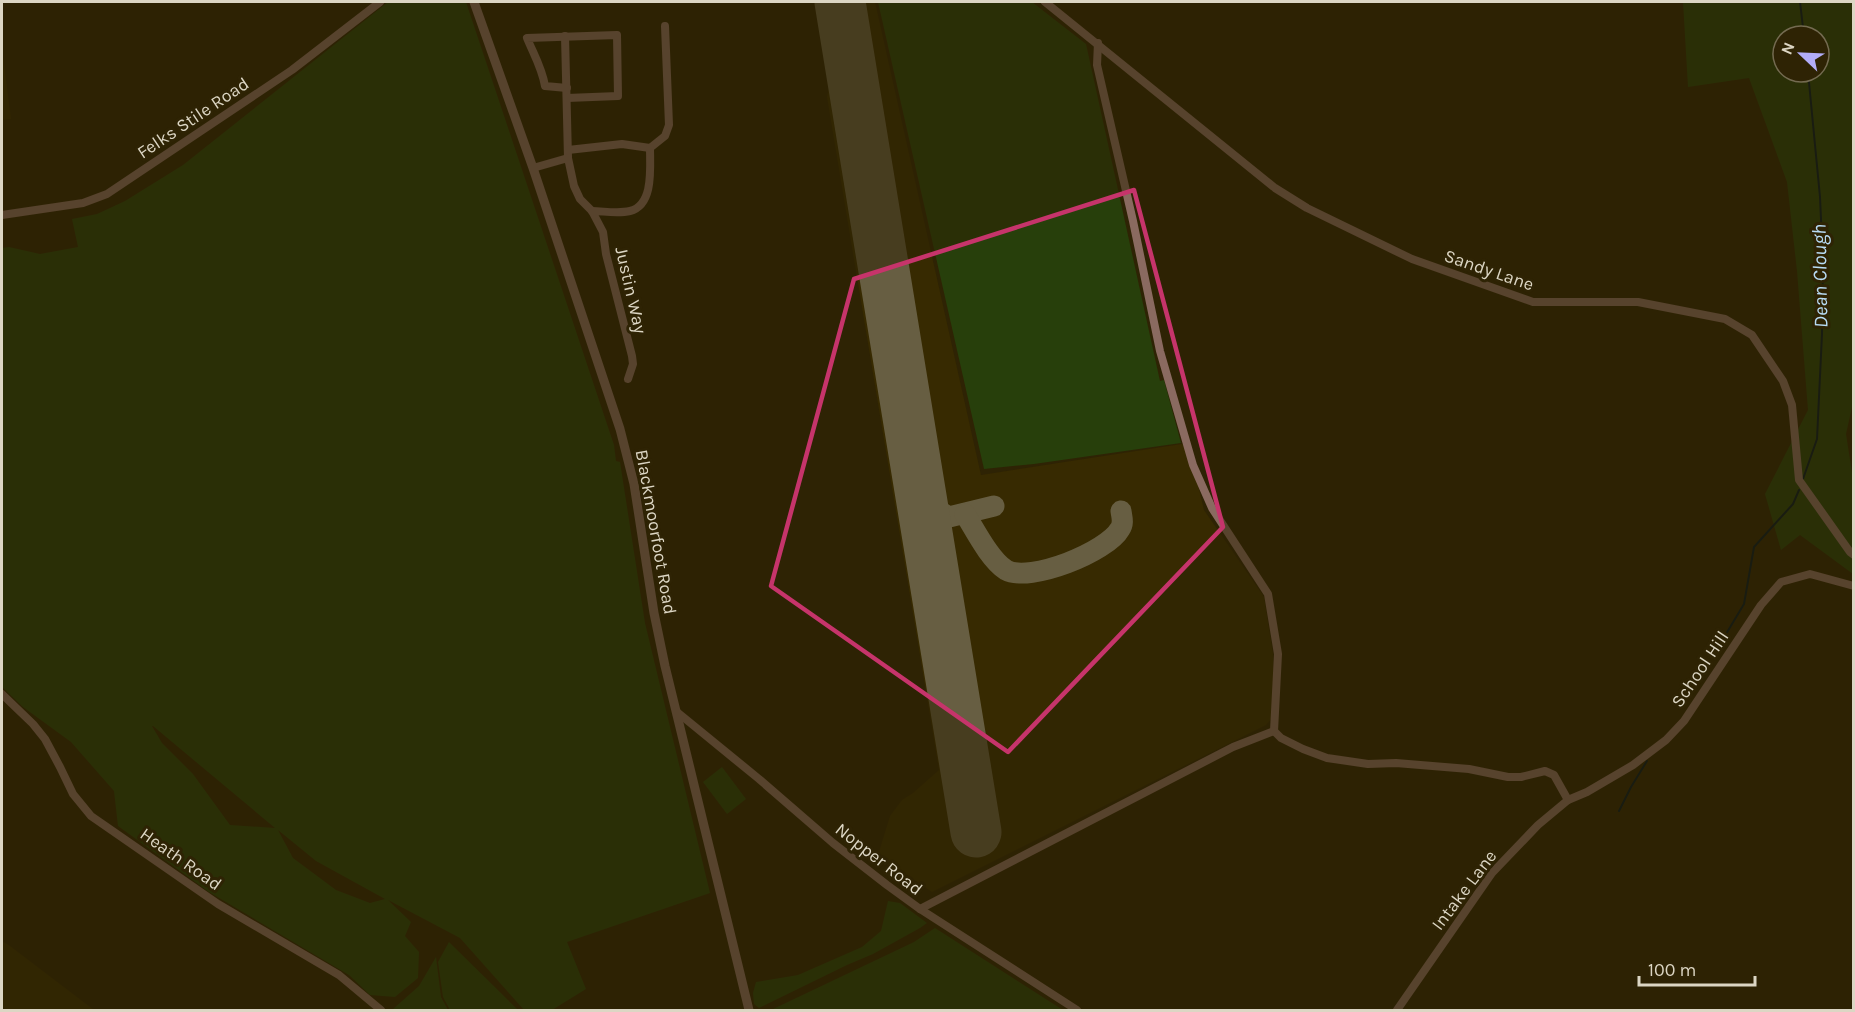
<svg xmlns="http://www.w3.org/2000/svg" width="1855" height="1012" viewBox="0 0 1855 1012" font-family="Karla,sans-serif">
<rect width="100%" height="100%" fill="#2e2304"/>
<g fill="#372a01">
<polygon points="818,2 875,2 981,475 1188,443 1204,510 1264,597 1273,654 1273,717 1266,725 932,892 878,855 890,816 902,800 913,793 939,770 827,97 832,74"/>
<polygon points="2,49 11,119 2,120"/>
<polygon points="4,942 10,946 94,1010 2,1010 2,944"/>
</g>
<g fill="#273f0b" fill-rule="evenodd">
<path d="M388 2H466L614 445 616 461 620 462 645 623 710 893 567 942 586 989 552 1010H524L460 938 388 900 411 922 405 936 419 952 418 978 395 997 370 995 349 975 209 892 118 826 114 791 71 742 23 707 2 687V248L9 247 40 254 78 247 72 219 97 214 125 201 183 165ZM152 726H153L275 828 230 825 193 774 162 743ZM278 830 316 861 385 899 370 903 336 890 293 858Z"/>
<polygon points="878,2 1032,2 1086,44 1160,381 1164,380 1181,443 1034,464 984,469"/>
<path d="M1683 2H1853L1854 398 1846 434 1853 479V574L1800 535 1781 550 1765 494 1808 410 1797 271 1787 182 1749 78 1688 87ZM1783 36H1819V72H1783Z"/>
<polygon points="722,767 746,799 727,814 703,782"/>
<polygon points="888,901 900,903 927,923 920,928 873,954 847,965 759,1008 754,1004 753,993 756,982 798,975 862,947 881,931"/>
<polygon points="935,928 1063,1010 771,1010 914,942"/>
<polygon points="449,942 518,1010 450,1010 443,997 438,962"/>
<polygon points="436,957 441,997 448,1010 392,1010 419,986"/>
</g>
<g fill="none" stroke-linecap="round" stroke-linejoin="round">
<g stroke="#021522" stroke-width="2">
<polyline points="1800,2 1804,36"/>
<polyline points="1803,479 1817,439 1822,334 1823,263 1820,197 1808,72"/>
<polyline points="1723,639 1744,604 1754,547 1793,504 1799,490"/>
<polyline points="1619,811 1631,787 1647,761"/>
</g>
<g stroke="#675e42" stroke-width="21">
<polyline points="920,483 939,511 949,517 994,506"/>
<path d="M965 514C975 530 990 560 1006 570 1030 583 1107 552 1120 529 1124 523 1122 518 1121 511"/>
</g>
<polyline stroke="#675e42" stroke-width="51" points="840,2 976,832"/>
<g stroke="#8a6a60" stroke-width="8">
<polyline points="1045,2 1275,188 1307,208 1412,259 1533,302 1638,302 1725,319 1752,335 1783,381 1792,405 1799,480 1850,552 1854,555"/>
<polyline points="565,36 568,158 574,186 580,199 592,211 603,232 606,254 632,356 633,364 628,379"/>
<polyline points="1098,43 1097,65 1133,221 1160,351 1193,465 1212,508 1268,594 1278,654 1274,731"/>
<path d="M567 88 545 86C542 68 534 55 527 38L617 35 618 96 567 98"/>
<polyline points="650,148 665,136 669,125 665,26"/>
<polyline points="568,150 622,144 650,148"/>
<polyline points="533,168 568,158"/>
<path d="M592 211C603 211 618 214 630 211 654 205 650 168 650 148"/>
<polyline points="2,215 83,203 107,194 292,70 380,2"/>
<polyline points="2,694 33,724 45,739 60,767 73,794 91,816 218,904 339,975 381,1010"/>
<polyline points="677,712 759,779 833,843 887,885 920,909 1077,1010"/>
<polyline points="1274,731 1281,738 1303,749 1327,758 1368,764 1396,763 1469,769 1508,777 1521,777 1545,771 1554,775 1568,800"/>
<polyline points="920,909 1233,747 1274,731"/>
<polyline points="1397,1010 1492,873 1538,825 1568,800 1587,792 1633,765 1666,740 1684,721 1761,605 1781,582 1810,574 1854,586"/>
</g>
<polyline stroke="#8a6a60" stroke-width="9" points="474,2 533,168 620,429 634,484 654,613 665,666 749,1010"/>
</g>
<path d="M0 0H1855V1012H0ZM1134 190 1223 527 1008 752 771 586 854 279Z" fill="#2e2304" fill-opacity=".55" fill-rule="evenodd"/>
<path fill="none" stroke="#c6346b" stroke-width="4.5" stroke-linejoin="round" d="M1134 190 1223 527 1008 752 771 586 854 279Z"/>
<g text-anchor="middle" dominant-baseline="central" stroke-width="6" stroke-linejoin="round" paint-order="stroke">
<g font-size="18" fill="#dcd6c4" stroke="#2e2304">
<text transform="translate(193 118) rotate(-34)">Felks Stile Road</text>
<text transform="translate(1489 270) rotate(19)">Sandy Lane</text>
<text transform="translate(631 290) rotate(77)">Justin Way</text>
<text transform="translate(656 532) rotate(80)">Blackmoorfoot Road</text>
<text transform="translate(1700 669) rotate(-56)">School Hill</text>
<text transform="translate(181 859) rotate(35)">Heath Road</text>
<text transform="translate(879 859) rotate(38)">Nopper Road</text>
<text transform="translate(1464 890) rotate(-53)">Intake Lane</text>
</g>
<g font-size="20" font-style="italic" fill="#b8dbf4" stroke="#2e2304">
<text transform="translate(1820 276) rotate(-91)">Dean Clough</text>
</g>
</g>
<rect width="1855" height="1012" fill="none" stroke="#dcd6c4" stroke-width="6"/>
<g transform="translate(1801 54) rotate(293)"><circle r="28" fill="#2e2304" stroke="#746b51" stroke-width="1.5"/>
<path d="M0-4.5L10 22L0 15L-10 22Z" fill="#b2adf9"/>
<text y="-9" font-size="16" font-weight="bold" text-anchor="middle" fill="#dcd6c4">N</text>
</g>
<path d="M1639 976v9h116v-9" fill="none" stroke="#dcd6c4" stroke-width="3"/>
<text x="1648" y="976" font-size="18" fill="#dcd6c4" stroke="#2e2304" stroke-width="4.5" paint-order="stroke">100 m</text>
</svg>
